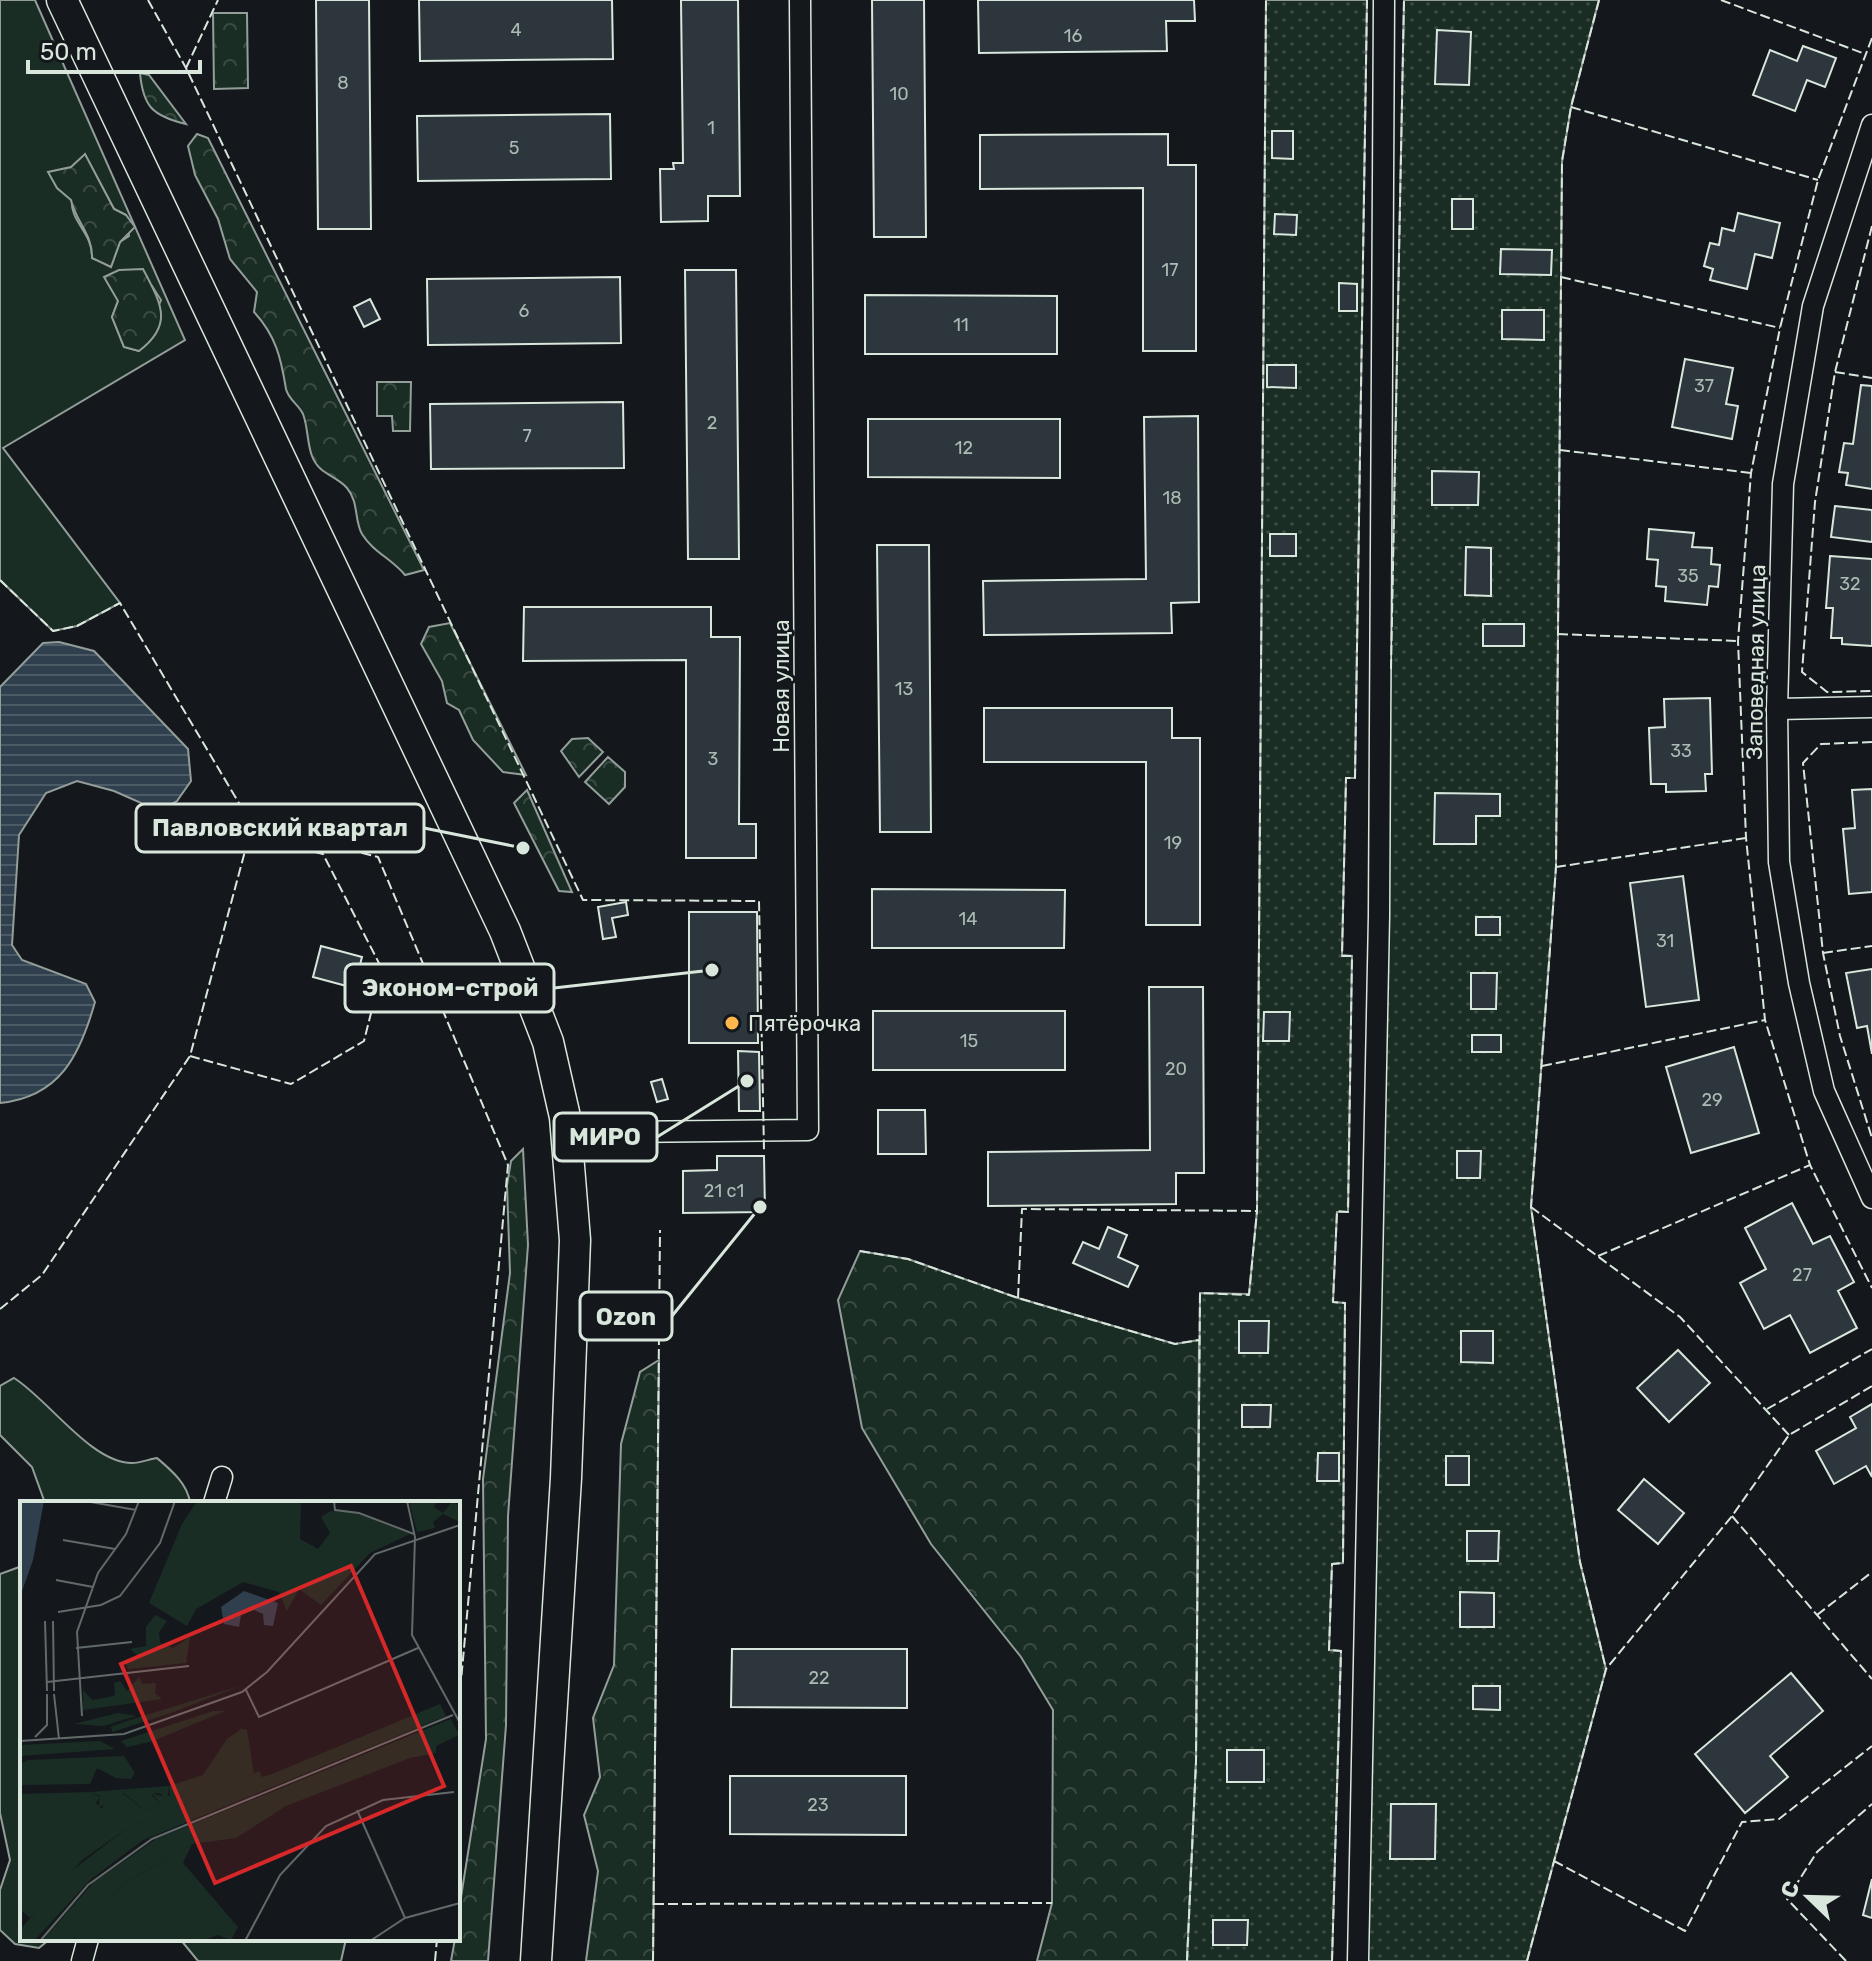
<svg xmlns="http://www.w3.org/2000/svg" width="1872" height="1961" viewBox="0 0 1872 1961" font-family="Rubik,sans-serif">
<defs>
<pattern id="forest-crowns" width="20" height="18" patternUnits="userSpaceOnUse" patternTransform="scale(2)"><rect width="20" height="18" fill="#1a2d24"/><path d="M2 6a3 3 0 1 1 6 0M12 15a3 3 0 1 1 6 0" fill="none" stroke="#3b4b43"/></pattern>
<pattern id="garden-dots" width="8" height="8" patternUnits="userSpaceOnUse" patternTransform="scale(2)"><rect width="8" height="8" fill="#1a2d24"/><path d="M2 2h.1M6 6h.1" fill="none" stroke="#3b4b43" stroke-width="1.8" stroke-linecap="round"/></pattern>
<pattern id="water-rules" width="6" height="5" patternUnits="userSpaceOnUse" patternTransform="scale(2)"><rect width="6" height="5" fill="#2f3f4d"/><path d="M0 2.5h6" fill="none" stroke="#4c5b66"/></pattern>
</defs>
<rect width="100%" height="100%" fill="#14181c"/>
<g fill="#1a2d24" stroke="#939e99" stroke-width="2" fill-rule="evenodd">
<path d="M0 0H35L185 340 3 448 120 603 77 626 53 631 0 580ZM85 155 114 209 126 215 129 236 120 242 111 266 92 258C93 232 69 222 72 198 73 184 81 168 85 155ZM152 286 161 300 139 351 124 347 112 317 118 301Z"/>
<path d="M14 1378C48 1399 91 1463 132 1463 140 1463 150 1459 157 1458 171 1470 188 1484 190 1503H45L32 1467 0 1435V1386Z"/>
<polygon points="22,1566 22,1939 50,1939 39,1948 15,1944 0,1930 0,1890 10,1860 0,1813 0,1574"/>
<polygon points="180,1939 346,1939 341,1961 198,1961"/>
</g>
<g fill="url(#forest-crowns)" stroke="#939e99" stroke-width="2">
<polygon points="213,13 247,13 248,88 214,89"/>
<path d="M140 73 149 75 186 124C153 116 143 107 140 73Z"/>
<path d="M197 134 208 138 424 570 405 575C392 559 373 552 362 534 354 520 359 502 347 488 336 475 319 475 312 456 307 443 308 427 303 414 299 405 288 399 286 389 281 358 276 336 254 312L257 292 230 259 218 219 195 175 188 146Z"/>
<path d="M85 154 114 209 126 215 135 227 120 242 111 267 92 258C93 235 76 222 71 200L57 188 48 172 71 167Z"/>
<path d="M143 269C160 302 175 324 139 351L124 347 112 317 118 301 104 277 119 270Z"/>
<polygon points="377,382 411,382 410,431 393,431 392,416 377,416"/>
<polygon points="450,623 526,775 503,772 473,740 459,710 447,703 442,681 421,644 429,627"/>
<polygon points="588,738 603,752 579,777 561,751 572,739"/>
<polygon points="608,757 625,772 625,787 609,804 585,782"/>
<polygon points="527,790 572,892 559,891 514,803"/>
<polygon points="523,1149 528,1245 508,1516 506,1725 488,1961 451,1961 455,1939 458,1939 458,1916 486,1739 483,1479 510,1273 507,1185 511,1161"/>
<polygon points="860,1251 908,1259 1018,1298 1175,1344 1199,1340 1196,1762 1187,1961 1037,1961 1052,1903 1053,1710 1021,1657 931,1544 862,1428 838,1300"/>
<polygon points="659,1360 653,1961 586,1961 598,1871 584,1815 600,1777 593,1718 614,1665 621,1444 640,1372"/>
</g>
<g fill="url(#garden-dots)" stroke="#939e99" stroke-width="2">
<polygon points="1266,0 1367,0 1355,778 1346,778 1342,955 1352,956 1348,1212 1337,1212 1333,1302 1345,1303 1343,1563 1332,1564 1329,1650 1341,1651 1332,1961 1187,1961 1196,1762 1200,1293 1249,1294 1257,1211"/>
<polygon points="1404,0 1599,0 1571,107 1562,162 1556,867 1531,1207 1580,1562 1606,1669 1527,1961 1365,1961"/>
</g>
<path fill="url(#water-rules)" stroke="#939e99" stroke-width="2" d="M59 642 94 651 188 749 191 781 177 801 159 811 114 791 77 781 46 793 19 835 12 945 22 960 86 984 95 1002C80 1055 60 1097 0 1103V687L43 643Z"/>
<g fill="#2c363c" stroke="#d8e6dc" stroke-width="2">
<polygon points="316,0 369,0 371,229 318,229"/>
<polygon points="419,0 612,0 613,59 420,61"/>
<polygon points="681,0 738,0 740,196 708,196 708,221 661,222 660,169 674,169 673,163 683,163"/>
<polygon points="872,0 924,0 926,237 874,237"/>
<polygon points="978,0 1194,0 1195,21 1166,21 1167,51 979,53"/>
<polygon points="1437,30 1471,32 1469,85 1435,84"/>
<polygon points="1803,46 1836,58 1825,87 1807,80 1795,111 1753,95 1770,50 1797,61"/>
<polygon points="610,114 611,179 418,181 417,116"/>
<polygon points="1272,131 1293,131 1293,159 1272,158"/>
<polygon points="1168,134 1168,165 1196,165 1196,351 1143,351 1143,188 980,189 980,135"/>
<rect x="1452" y="199" width="21" height="30"/>
<polygon points="1738,213 1780,223 1772,258 1755,254 1747,289 1710,280 1713,269 1704,266 1710,243 1719,245 1722,228 1734,231"/>
<polygon points="1275,214 1297,215 1296,235 1274,234"/>
<polygon points="1501,249 1552,250 1551,275 1500,274"/>
<polygon points="685,270 736,270 739,559 688,559"/>
<polygon points="620,277 621,343 428,345 427,279"/>
<polygon points="1339,283 1357,284 1357,311 1339,311"/>
<polygon points="865,295 1057,296 1057,354 865,354"/>
<polygon points="370,299 380,319 364,327 354,307"/>
<polygon points="1502,310 1544,310 1544,340 1502,339"/>
<polygon points="1685,359 1733,368 1726,404 1738,406 1732,439 1672,427"/>
<polygon points="1267,365 1296,365 1296,388 1267,387"/>
<polygon points="1861,385 1872,386 1872,489 1846,485 1848,473 1839,472 1844,443 1853,444"/>
<polygon points="623,402 624,468 431,469 430,404"/>
<polygon points="1198,416 1199,602 1171,603 1172,633 984,635 983,581 1146,579 1144,417"/>
<polygon points="868,419 1060,419 1060,478 868,477"/>
<polygon points="1432,471 1479,472 1478,505 1432,505"/>
<polygon points="1835,506 1872,510 1872,542 1831,537"/>
<polygon points="1649,529 1694,533 1692,547 1712,548 1711,564 1720,565 1718,587 1709,586 1707,605 1665,601 1666,587 1656,586 1658,560 1647,559"/>
<rect x="1270" y="534" width="26" height="22"/>
<polygon points="877,545 929,545 931,832 880,832"/>
<polygon points="1466,547 1491,548 1491,596 1465,595"/>
<polygon points="1830,556 1872,559 1872,646 1842,644 1842,638 1831,638 1833,608 1826,608"/>
<polygon points="524,607 711,607 711,637 740,637 739,824 756,824 756,858 686,858 686,660 523,661"/>
<rect x="1483" y="624" width="41" height="22"/>
<polygon points="1710,698 1712,774 1705,774 1706,791 1666,792 1666,784 1651,784 1649,728 1665,727 1664,699"/>
<polygon points="984,708 1172,708 1172,738 1200,738 1200,925 1146,925 1146,762 984,762"/>
<polygon points="1872,789 1872,892 1849,894 1843,829 1855,828 1852,790"/>
<polygon points="1435,793 1500,794 1500,816 1476,816 1476,844 1434,844"/>
<polygon points="1683,876 1699,1000 1646,1007 1630,883"/>
<polygon points="872,889 1065,890 1064,948 872,948"/>
<polygon points="626,902 628,915 612,918 616,937 603,939 598,907"/>
<polygon points="689,912 757,912 758,1043 689,1043"/>
<rect x="1476" y="917" width="24" height="18"/>
<polygon points="321,946 362,957 354,988 313,977"/>
<polygon points="1872,969 1872,1054 1867,1026 1857,1028 1846,973"/>
<polygon points="1471,973 1497,973 1496,1009 1471,1009"/>
<polygon points="1149,987 1203,987 1204,1173 1176,1173 1176,1204 988,1206 988,1152 1150,1150"/>
<rect x="873" y="1011" width="192" height="59"/>
<polygon points="1264,1012 1290,1012 1289,1041 1263,1041"/>
<rect x="1472" y="1035" width="29" height="17"/>
<polygon points="1734,1047 1759,1133 1691,1153 1666,1067"/>
<polygon points="738,1051 759,1052 760,1111 739,1111"/>
<polygon points="662,1079 668,1099 657,1102 651,1082"/>
<polygon points="878,1110 925,1110 926,1154 878,1154"/>
<polygon points="1457,1151 1481,1151 1480,1178 1457,1178"/>
<polygon points="717,1156 764,1156 765,1212 683,1213 683,1171 717,1170"/>
<polygon points="1792,1203 1813,1244 1830,1236 1854,1282 1838,1291 1857,1328 1810,1353 1790,1315 1764,1329 1740,1283 1766,1269 1745,1228"/>
<polygon points="1108,1227 1127,1235 1118,1257 1138,1266 1128,1287 1073,1263 1083,1242 1099,1249"/>
<polygon points="1239,1321 1269,1321 1268,1353 1239,1353"/>
<polygon points="1461,1331 1493,1331 1493,1363 1461,1362"/>
<polygon points="1678,1350 1710,1383 1669,1422 1637,1388"/>
<polygon points="1872,1404 1872,1477 1866,1466 1834,1484 1816,1451 1856,1428 1850,1417"/>
<polygon points="1242,1405 1271,1405 1270,1427 1242,1427"/>
<polygon points="1318,1453 1339,1453 1339,1481 1317,1481"/>
<rect x="1446" y="1456" width="23" height="29"/>
<polygon points="1644,1479 1684,1513 1658,1544 1618,1510"/>
<polygon points="1467,1531 1499,1531 1498,1561 1467,1561"/>
<polygon points="1460,1592 1494,1593 1494,1627 1460,1627"/>
<polygon points="732,1649 907,1649 907,1708 731,1707"/>
<polygon points="1791,1673 1823,1711 1770,1756 1788,1777 1745,1813 1695,1754"/>
<polygon points="1473,1686 1500,1686 1500,1710 1473,1709"/>
<rect x="1227" y="1750" width="37" height="32"/>
<polygon points="730,1776 906,1776 906,1835 730,1834"/>
<polygon points="1391,1804 1436,1804 1435,1859 1390,1859"/>
<polygon points="1872,1879 1872,1918 1863,1915"/>
<polygon points="1213,1920 1248,1920 1247,1945 1213,1945"/>
</g>
<g fill="none" stroke-linecap="round" stroke-linejoin="round">
<g stroke="#d8e6dc" stroke-width="23">
<g id="street">
<polyline points="1872,125 1813,306 1783,484 1777,709 1779,862 1799,983 1824,1091 1872,1198"/>
<polyline points="1777,709 1872,707"/>
<polyline points="568,1143 622,1132 808,1130 800,0"/>
<polyline points="214,1503 222,1477"/>
<polyline points="82,1961 88,1939"/>
<polyline points="1358,1961 1379,916 1384,0"/>
</g>
</g>
<g stroke="#d8e6dc" stroke-width="33">
<polyline id="secondary" points="62,0 505,931 548,1042 565,1117 575,1240 566,1478 536,1961"/>
</g>
<use href="#street" stroke="#14181c" stroke-width="20"/>
<use href="#secondary" stroke="#14181c" stroke-width="30"/>
<g stroke="#d8e6dc" stroke-width="2" stroke-dasharray="10 4" stroke-linecap="butt">
<polyline points="148,0 186,68 583,900 759,901 764,1150"/>
<polyline points="1599,0 1571,107 1562,161 1556,867 1531,1207 1580,1562 1606,1669"/>
<polyline points="1721,0 1865,54"/>
<polyline points="1872,38 1818,180 1780,328 1751,473 1738,641 1746,838 1765,1020 1810,1165 1872,1288"/>
<polyline points="186,68 218,0"/>
<polyline points="1571,107 1818,180"/>
<polyline points="1872,226 1835,372 1815,502 1802,672 1827,692 1872,691"/>
<polyline points="1561,277 1780,328"/>
<polyline points="1835,372 1872,378"/>
<polyline points="1560,450 1751,473"/>
<polyline points="0,580 53,631 77,626 120,603 252,825 378,857 508,1165 458,1714"/>
<polyline points="1558,634 1738,641"/>
<polyline points="1391,669 1404,0"/>
<polyline points="1872,742 1821,744 1803,763 1823,953 1840,1036 1872,1138"/>
<polyline points="1556,867 1746,838"/>
<polyline points="1823,953 1872,946"/>
<polyline points="190,1056 291,1084 364,1041 382,969 323,854 249,835"/>
<polyline points="1542,1066 1765,1020"/>
<polyline points="1531,1207 1680,1317 1789,1435"/>
<polyline points="860,1251 908,1259 1018,1298 1175,1344 1199,1340"/>
<polyline points="1598,1256 1810,1165"/>
<polyline points="1018,1298 1022,1209 1257,1211"/>
<polyline points="0,1309 42,1275 190,1056 252,825"/>
<polyline points="1767,1409 1872,1349"/>
<polyline points="1732,1516 1872,1679"/>
<polyline points="1817,1615 1872,1572"/>
<polyline points="1554,1861 1685,1931 1742,1822 1779,1819 1872,1746"/>
<polyline points="654,1904 1052,1903"/>
<polyline points="435,1961 437,1939"/>
<polyline points="653,1961 660,1230"/>
<polyline points="1187,1961 1196,1762 1200,1293 1249,1295 1257,1211 1266,0"/>
<polyline points="1332,1961 1341,1651 1329,1650 1332,1564 1343,1563 1345,1303 1333,1302 1337,1211 1348,1212 1352,956 1342,956 1346,778 1355,778 1367,0"/>
<polyline points="1527,1961 1606,1669 1732,1516 1789,1435 1872,1386"/>
<polyline points="1846,1961 1787,1899 1817,1852 1872,1804"/>
</g>
</g>
<circle fill="#ffb74d" stroke="#14181c" stroke-width="3" cx="732" cy="1023" r="8"/>
<g text-anchor="middle" dominant-baseline="central" stroke-width="6" stroke-linejoin="round" paint-order="stroke">
<g font-size="18" fill="#adbab4">
<text x="516" y="30">4</text>
<text x="1073" y="36">16</text>
<text x="343" y="83">8</text>
<text x="899" y="94">10</text>
<text x="711" y="128">1</text>
<text x="514" y="148">5</text>
<text x="1170" y="270">17</text>
<text x="524" y="311">6</text>
<text x="961" y="325">11</text>
<text x="1704" y="386">37</text>
<text x="712" y="423">2</text>
<text x="527" y="436">7</text>
<text x="964" y="448">12</text>
<text x="1172" y="498">18</text>
<text x="1688" y="576">35</text>
<text x="1850" y="584">32</text>
<text x="904" y="689">13</text>
<text x="1681" y="751">33</text>
<text x="713" y="759">3</text>
<text x="1173" y="843">19</text>
<text x="968" y="919">14</text>
<text x="1665" y="941">31</text>
<text x="969" y="1041">15</text>
<text x="1176" y="1069">20</text>
<text x="1712" y="1100">29</text>
<text x="724" y="1191">21 с1</text>
<text x="1802" y="1275">27</text>
<text x="819" y="1678">22</text>
<text x="818" y="1805">23</text>
</g>
<g font-size="22" fill="#d8e6dc" stroke="#14181c">
<text transform="translate(1756 662) rotate(-89)">Заповедная улица</text>
<text transform="translate(781 686) rotate(-90)">Новая улица</text>
</g>
<g font-size="22" fill="#d8e6dc" stroke="#14181c" text-anchor="start">
<text x="748" y="1023">Пятёрочка</text>
</g>
</g>
<g transform="translate(20 1501)">
<rect width="440" height="440" fill="#14181c"/>
<path d="M177 0H281L280 38 298 48 310 32 301 16 311 10 336 12 390 33 350 52 301 104 279 88 267 110 259 91 223 81 176 108 167 125 129 102 162 23ZM389 0H417L414 6 423 12 432 1 440 5V21L423 13 413 21 415 27 397 31ZM135 114 147 120 139 131 140 142 153 147 170 136 166 162 108 168 105 161 119 156 110 148 126 145V126ZM119 176 122 183 136 182 135 192 142 198 63 209V189L72 199 89 196 95 194 94 182 100 180 107 190ZM98 212 116 215 83 225 54 223ZM104 255 115 272 111 278 96 277 77 267 70 283 0 284V263L8 259ZM149 285 147 302 145 293 136 292 131 294 141 303 124 309 104 292 78 307 80 295 70 291Z" fill="#1a2d24"/>
<path d="M223 184 154 211 92 231 91 226 104 221ZM193 210H205L133 240 107 246 101 240ZM221 228 227 229 234 273 106 328 62 359 10 417 0 408V293L70 291 80 296 76 302 82 308 86 294 101 291 124 309 141 303 131 292 142 295 139 290 144 289 150 296 149 285 183 274 207 238ZM80 240 95 248 0 255V244ZM172 343 163 362 218 426 211 439 197 434 182 440H52L106 381Z" fill="#1a2d24"/>
<path d="M420 203 426 215 123 339 70 379 14 440H0V429L49 372 106 328 239 270 242 276 252 273ZM431 218 439 234 416 245V252L390 257 266 305 216 337 172 343 106 381 52 440H22L74 381 136 338Z" fill="#1a2d24"/>
<path d="M0 0H24L13 59 1 93ZM224 90 258 102 253 125 244 124 243 113 234 109 221 114 219 126 204 123 201 106Z" fill="#2f3f4d"/>
<path fill="none" stroke="#626a69" stroke-width="2" d="M65 0 116 9M314 0 315 9 339 12 394 33M387 0 395 36 392 134 440 222M43 39 95 48M36 79 73 86M38 111 81 104 100 95 140 42 155 0M25 120 27 190M33 120 34 190M56 147 112 141M27 181 169 165M226 189 239 216 398 147M34 193 39 238M62 215 57 131 78 72 106 33 119 0M15 236 27 224V193M0 240 104 233 222 191 247 171 355 53 440 24M337 309 385 417M20 440 68 384 132 338 433 214M225 440 260 374 306 325 363 299 434 291M350 440 385 417 440 402"/>
<path fill="#d62828" fill-opacity="0.15" stroke="#d62828" stroke-width="4" d="M331 65 424 285 195 382 101 163Z"/>
<rect width="440" height="440" fill="none" stroke="#d8e6dc" stroke-width="4"/>
</g>
<path fill="none" stroke="#d8e6dc" stroke-width="3" d="M523 848L424 828M712 970L554 988M747 1081L657 1137M760 1207L672 1316"/>
<g fill="#d8e6dc" stroke="#14181c" stroke-width="3">
<circle cx="523" cy="848" r="8"/>
<circle cx="712" cy="970" r="8"/>
<circle cx="747" cy="1081" r="8"/>
<circle cx="760" cy="1207" r="8"/>
</g>
<g fill="#14181c" stroke="#d8e6dc" stroke-width="3">
<rect x="136" y="804" width="288" height="48" rx="8"/>
<rect x="345" y="964" width="209" height="48" rx="8"/>
<rect x="554" y="1113" width="103" height="48" rx="8"/>
<rect x="580" y="1292" width="92" height="48" rx="8"/>
</g>
<g font-size="24" text-anchor="middle" font-weight="bold" fill="#d8e6dc">
<text x="280" y="836">Павловский квартал</text>
<text x="450" y="996">Эконом-строй</text>
<text x="605" y="1145">МИРО</text>
<text x="626" y="1325">Ozon</text>
</g>
<g transform="translate(1808 1897) rotate(293)" stroke="#14181c" stroke-width="6" paint-order="stroke">
<path d="M0-6L14 30L0 20L-14 30Z" fill="#d8e6dc"/>
<text y="-12" font-size="22" font-weight="bold" text-anchor="middle" fill="#d8e6dc">С</text>
</g>
<path d="M28 60v12h172v-12" fill="none" stroke="#d8e6dc" stroke-width="4"/>
<text x="40" y="60" font-size="24" fill="#d8e6dc" stroke="#14181c" stroke-width="6" paint-order="stroke">50 m</text>
</svg>
